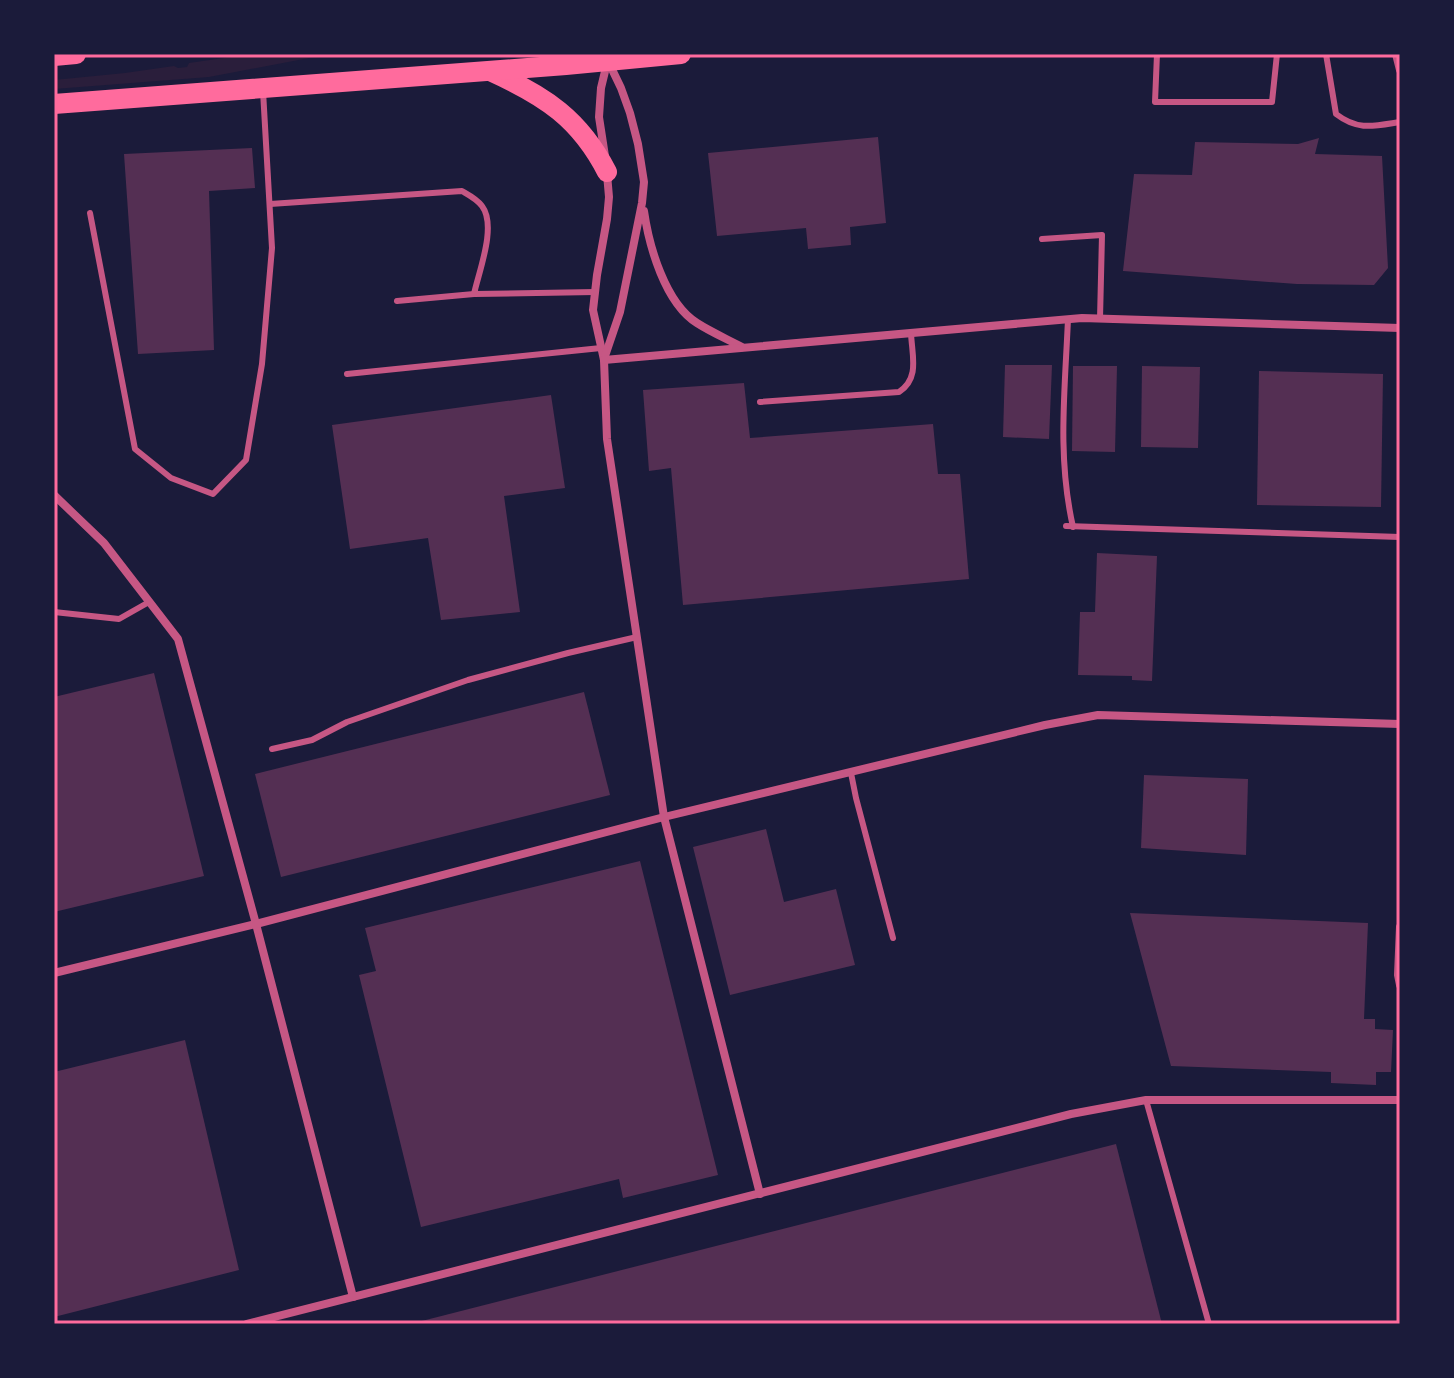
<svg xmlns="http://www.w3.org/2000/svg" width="1454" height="1378" viewBox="0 0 1454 1378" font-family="'Sofia Sans Condensed',sans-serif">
<rect width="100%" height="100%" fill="#1b1b3a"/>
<polygon fill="#2a1e3b" points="251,54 359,54 309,58 209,77 54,89 54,80 125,73 174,66 178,68 187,67 189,63"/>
<g fill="#542f53">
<polygon points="878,137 886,223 850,227 851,245 808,249 806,228 717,236 708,153"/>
<polygon points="1319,138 1315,154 1382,156 1388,268 1374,285 1297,284 1123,271 1134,174 1192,175 1195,142 1298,144"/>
<polygon points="252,148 255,188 209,191 214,350 138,354 124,154"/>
<polygon points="1005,365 1052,365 1049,439 1003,437"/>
<polygon points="1073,366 1117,366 1115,452 1072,451"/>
<polygon points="1142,366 1200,367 1198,448 1141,447"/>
<polygon points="1259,371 1383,374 1381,507 1257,505"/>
<polygon points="744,383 750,438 933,424 938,474 960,474 969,579 683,605 671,468 649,471 643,390"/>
<polygon points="551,395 565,488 504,496 520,612 441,620 428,538 350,549 332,425"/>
<polygon points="1097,553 1157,556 1152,681 1132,680 1132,676 1078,675 1080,612 1095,612"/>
<polygon points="154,673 204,876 54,912 54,697"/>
<polygon points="584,692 610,795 281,877 255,774"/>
<polygon points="1144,775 1248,779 1246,855 1141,848"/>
<polygon points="766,829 784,902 836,889 855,965 730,995 693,847"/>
<polygon points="640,861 718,1175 623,1198 619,1179 421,1227 359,975 376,971 365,928"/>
<polygon points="1130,913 1368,923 1364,1019 1375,1019 1375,1029 1393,1030 1391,1072 1376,1072 1376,1085 1331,1083 1331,1072 1171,1066"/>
<polygon points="185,1040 239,1270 54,1317 54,1072"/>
<polygon points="1116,1144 1162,1324 414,1324 414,1323"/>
</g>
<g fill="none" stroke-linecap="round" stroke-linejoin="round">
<g stroke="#c65784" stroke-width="6">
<polyline points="1157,54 1155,102 1272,102 1277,54"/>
<path d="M1326 54 1336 114C1358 131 1374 126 1400 122"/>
<path d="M270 204 462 191C469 195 477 199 482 206 497 226 479 271 474 294L595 292"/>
<polyline points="90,213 135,449 171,478 213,494 246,460 262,364 272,248 263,91"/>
<polyline points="1042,239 1102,235 1100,319"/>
<polyline points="397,301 474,294"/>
<path d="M1068 319C1065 390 1057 456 1073 527"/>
<polyline points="347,374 601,348"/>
<path d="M760 402 899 392C920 378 912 356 911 333"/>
<polyline points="1066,526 1400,537"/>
<polyline points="54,612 119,619 149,602"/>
<polyline points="272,749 312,740 347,722 468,680 568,653 637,637"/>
<polyline points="851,773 856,798 893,938"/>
<polyline points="1146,1100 1209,1324"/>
</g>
<g stroke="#c65784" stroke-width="8">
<polyline points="1396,54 1400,70"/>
<polyline points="605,156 599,117 601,88 607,63"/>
<polyline points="607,174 609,197 607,219 597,275 593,310 604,360 607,439 664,817 760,1194"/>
<path d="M644 211C649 246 665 303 697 323 711 332 727 339 742 347"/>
<polyline points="604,359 620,312 642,203 644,182 638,144 630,113 621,88 609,63"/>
<polyline points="604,360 1082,318 1400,328"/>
<polyline points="54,495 104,543 178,639 256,924 353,1297"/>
<polyline points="1400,927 1398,975 1400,985"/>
<polyline points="54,973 256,924 664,817 1045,725 1098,715 1400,724"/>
<polyline points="247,1324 1071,1114 1146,1100 1400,1100"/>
</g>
<g stroke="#ff6b9d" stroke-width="20">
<polyline points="54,56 76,54"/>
<path d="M492 72C545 96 580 119 607 172"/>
<polyline points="54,104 566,65 681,54"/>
</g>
</g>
<rect width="1454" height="1378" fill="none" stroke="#1b1b3a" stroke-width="112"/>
<rect x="56" y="56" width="1342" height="1266" fill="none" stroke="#ff6b9d" stroke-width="3"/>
</svg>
